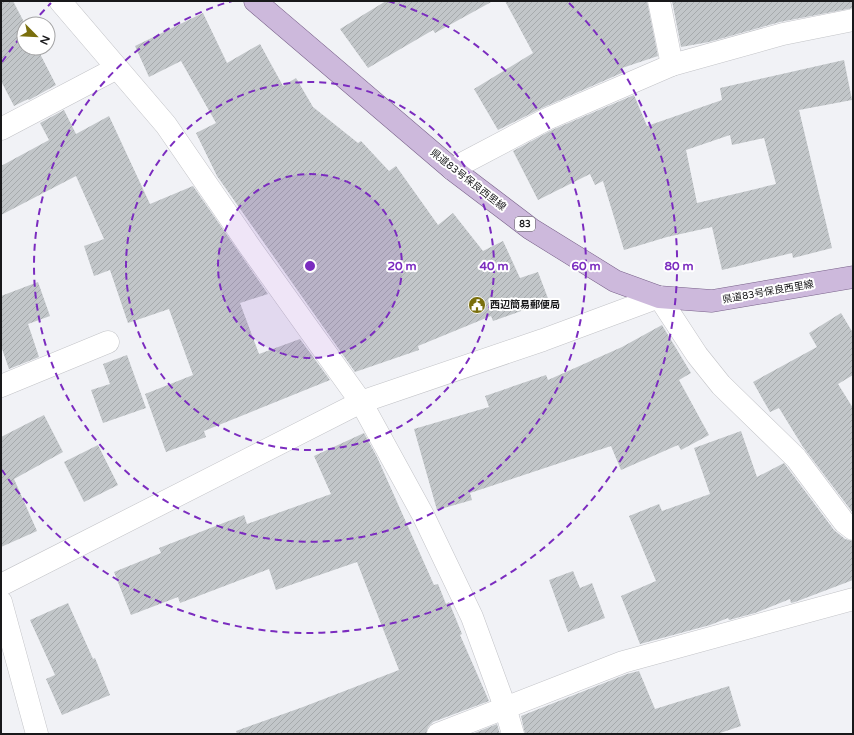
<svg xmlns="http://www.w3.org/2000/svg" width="854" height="735" viewBox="0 0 854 735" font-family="'Varela Round','Noto Sans JP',sans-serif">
<defs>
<pattern id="building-hatch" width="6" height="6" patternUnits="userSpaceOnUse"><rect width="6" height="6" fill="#c2c6c9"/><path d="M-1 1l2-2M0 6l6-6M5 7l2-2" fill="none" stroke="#a6aaac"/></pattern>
</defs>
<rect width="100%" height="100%" fill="#f1f2f6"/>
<g fill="url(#building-hatch)" fill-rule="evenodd">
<polygon points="1,1 13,1 25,24 24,48 37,48 56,85 29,100 28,99 14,106 1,81"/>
<polygon points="386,1 493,1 435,33 433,30 368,68 340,29"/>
<polygon points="505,1 647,1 658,56 622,68 624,72 542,108 498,130 474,89 533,53"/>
<polygon points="672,1 853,1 853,8 780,22 709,42 681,47"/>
<polygon points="203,13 227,63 260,44 283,86 296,78 313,107 358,143 361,141 389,171 396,166 438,225 453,213 483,251 503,241 520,278 538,272 549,301 493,321 491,316 418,346 419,350 355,372 217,176 196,133 216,123 181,61 149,77 135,46"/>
<path d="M844 60 852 100 799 110 832 248 793 258 792 253 722 270 712 227 667 237 624 250 603 181 595 185 590 174 538 200 513 151 552 130 634 95 647 126 722 100 720 88ZM730 135 732 145 764 138 776 184 697 203 686 150Z"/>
<polygon points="64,110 76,134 109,116 150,204 193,186 268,294 240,303 259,354 300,339 330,380 204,431 206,437 166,452 145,394 193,375 169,309 128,323 110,270 94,276 84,246 104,239 76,176 1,215 1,166 49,140 40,123"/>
<polygon points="38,282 50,316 28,324 39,357 9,369 1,346 1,296"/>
<polygon points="841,313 853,333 853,375 838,384 853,408 853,513 803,447 779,408 770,412 753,382 817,347 809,333"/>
<polygon points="662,325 691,373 679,380 709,435 681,450 678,445 621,470 611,446 470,493 472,500 437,510 414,429 489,407 485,396 546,375 548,380 622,347"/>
<polygon points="127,355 146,408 103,423 91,390 110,384 103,364"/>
<polygon points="44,415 63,452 14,479 37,531 1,547 1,437"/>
<polygon points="741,431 757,477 784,463 834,530 845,539 853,541 853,580 795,602 791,603 790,599 755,613 729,620 728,618 710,625 640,644 621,596 656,581 629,516 659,504 662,511 710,494 694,448"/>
<polygon points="364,433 377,457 434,585 438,584 446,604 449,602 462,634 460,635 489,701 433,722 428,727 426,734 237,734 236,731 303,707 399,670 357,562 276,590 269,569 180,603 178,597 131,615 114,572 161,553 159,548 244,515 247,524 331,494 314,456"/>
<polygon points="98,445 118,485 84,502 64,462"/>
<polygon points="573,571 580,588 592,583 605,618 568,632 549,580"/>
<polygon points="68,603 93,659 95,658 110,695 62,715 46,679 55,675 30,620"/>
<polygon points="639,671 655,709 729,686 741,726 717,734 525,734 521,716 627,674"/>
<polygon points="497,724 500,734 472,734"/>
</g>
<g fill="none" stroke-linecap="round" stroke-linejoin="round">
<g stroke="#c2c3c7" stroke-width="23">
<g id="minor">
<polyline points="60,1 166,125 250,247 361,402 423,515 472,617 505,707 513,734"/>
<polyline points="659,1 672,65"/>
<polyline points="1,129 117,68"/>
<polyline points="452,169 547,119 672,65 783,34 853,20"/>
<polyline points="659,297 697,355 721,385 796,458 844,522 853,529"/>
<polyline points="1,386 108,342"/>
<polyline points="1,602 37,734"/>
<polyline points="438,734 623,662 853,599"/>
</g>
</g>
<g stroke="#c2c3c7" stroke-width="23">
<polyline id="tertiary" points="1,585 361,402 543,340 659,297"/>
</g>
<g stroke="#79628a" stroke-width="23">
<polyline id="primary" points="255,1 452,169 531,229 615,281 659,297 712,301 853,277"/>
</g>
<use href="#minor" stroke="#fff" stroke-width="22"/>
<use href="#tertiary" stroke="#fff" stroke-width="22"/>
<use href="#primary" stroke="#cdb9dc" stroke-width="22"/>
</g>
<circle cx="310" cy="266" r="92" fill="#7b2cbf" fill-opacity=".12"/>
<g fill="none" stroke="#7b2cbf" stroke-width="2" stroke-dasharray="7 5">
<circle cx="310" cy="266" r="92"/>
<circle cx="310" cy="266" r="184"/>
<path d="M388 1A276 276 0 1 1 232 1"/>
<path d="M2 62A369 369 0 0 1 23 34M32 24A369 369 0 0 1 51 3M569 3A369 369 0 1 1 2 470"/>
</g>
<defs>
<g id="civic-disc" transform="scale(0.9)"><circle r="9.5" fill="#7a6f0d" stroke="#fff"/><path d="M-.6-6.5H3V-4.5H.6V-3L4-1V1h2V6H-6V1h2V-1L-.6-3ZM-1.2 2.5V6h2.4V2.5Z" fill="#fff"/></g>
</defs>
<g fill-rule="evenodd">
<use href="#civic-disc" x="477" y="305"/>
</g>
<g text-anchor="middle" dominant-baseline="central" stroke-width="4" stroke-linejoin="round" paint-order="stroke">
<rect fill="#fff" stroke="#5e5e5f" stroke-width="1" x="515" y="217" width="20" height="14" rx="3"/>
<g font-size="9" font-weight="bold" fill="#19191b">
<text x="525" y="224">83</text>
</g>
<g font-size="10" fill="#19191b" stroke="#fff">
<text transform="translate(468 180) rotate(38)">県道83号保良西里線</text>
<text transform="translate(768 292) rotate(-10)">県道83号保良西里線</text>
</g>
<g font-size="10" font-weight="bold" fill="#19191b" stroke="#fff" text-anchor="start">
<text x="490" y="305">西辺簡易郵便局</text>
</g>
</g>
<circle cx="310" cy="266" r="6" fill="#7b2cbf" stroke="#fff" stroke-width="2"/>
<g font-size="12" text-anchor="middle" font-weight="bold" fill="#7b2cbf" stroke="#fff" stroke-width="4" stroke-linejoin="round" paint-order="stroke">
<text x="402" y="270">20 m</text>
<text x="494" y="270">40 m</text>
<text x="586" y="270">60 m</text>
<text x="679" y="270">80 m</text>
</g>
<rect width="854" height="735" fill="none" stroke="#19191b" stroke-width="4"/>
<g transform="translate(36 36) rotate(114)"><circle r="19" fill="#ffffff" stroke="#a3a3a4"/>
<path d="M0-3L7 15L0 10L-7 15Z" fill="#7a6f0d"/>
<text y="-6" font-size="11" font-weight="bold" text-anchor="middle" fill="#19191b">N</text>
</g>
</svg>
